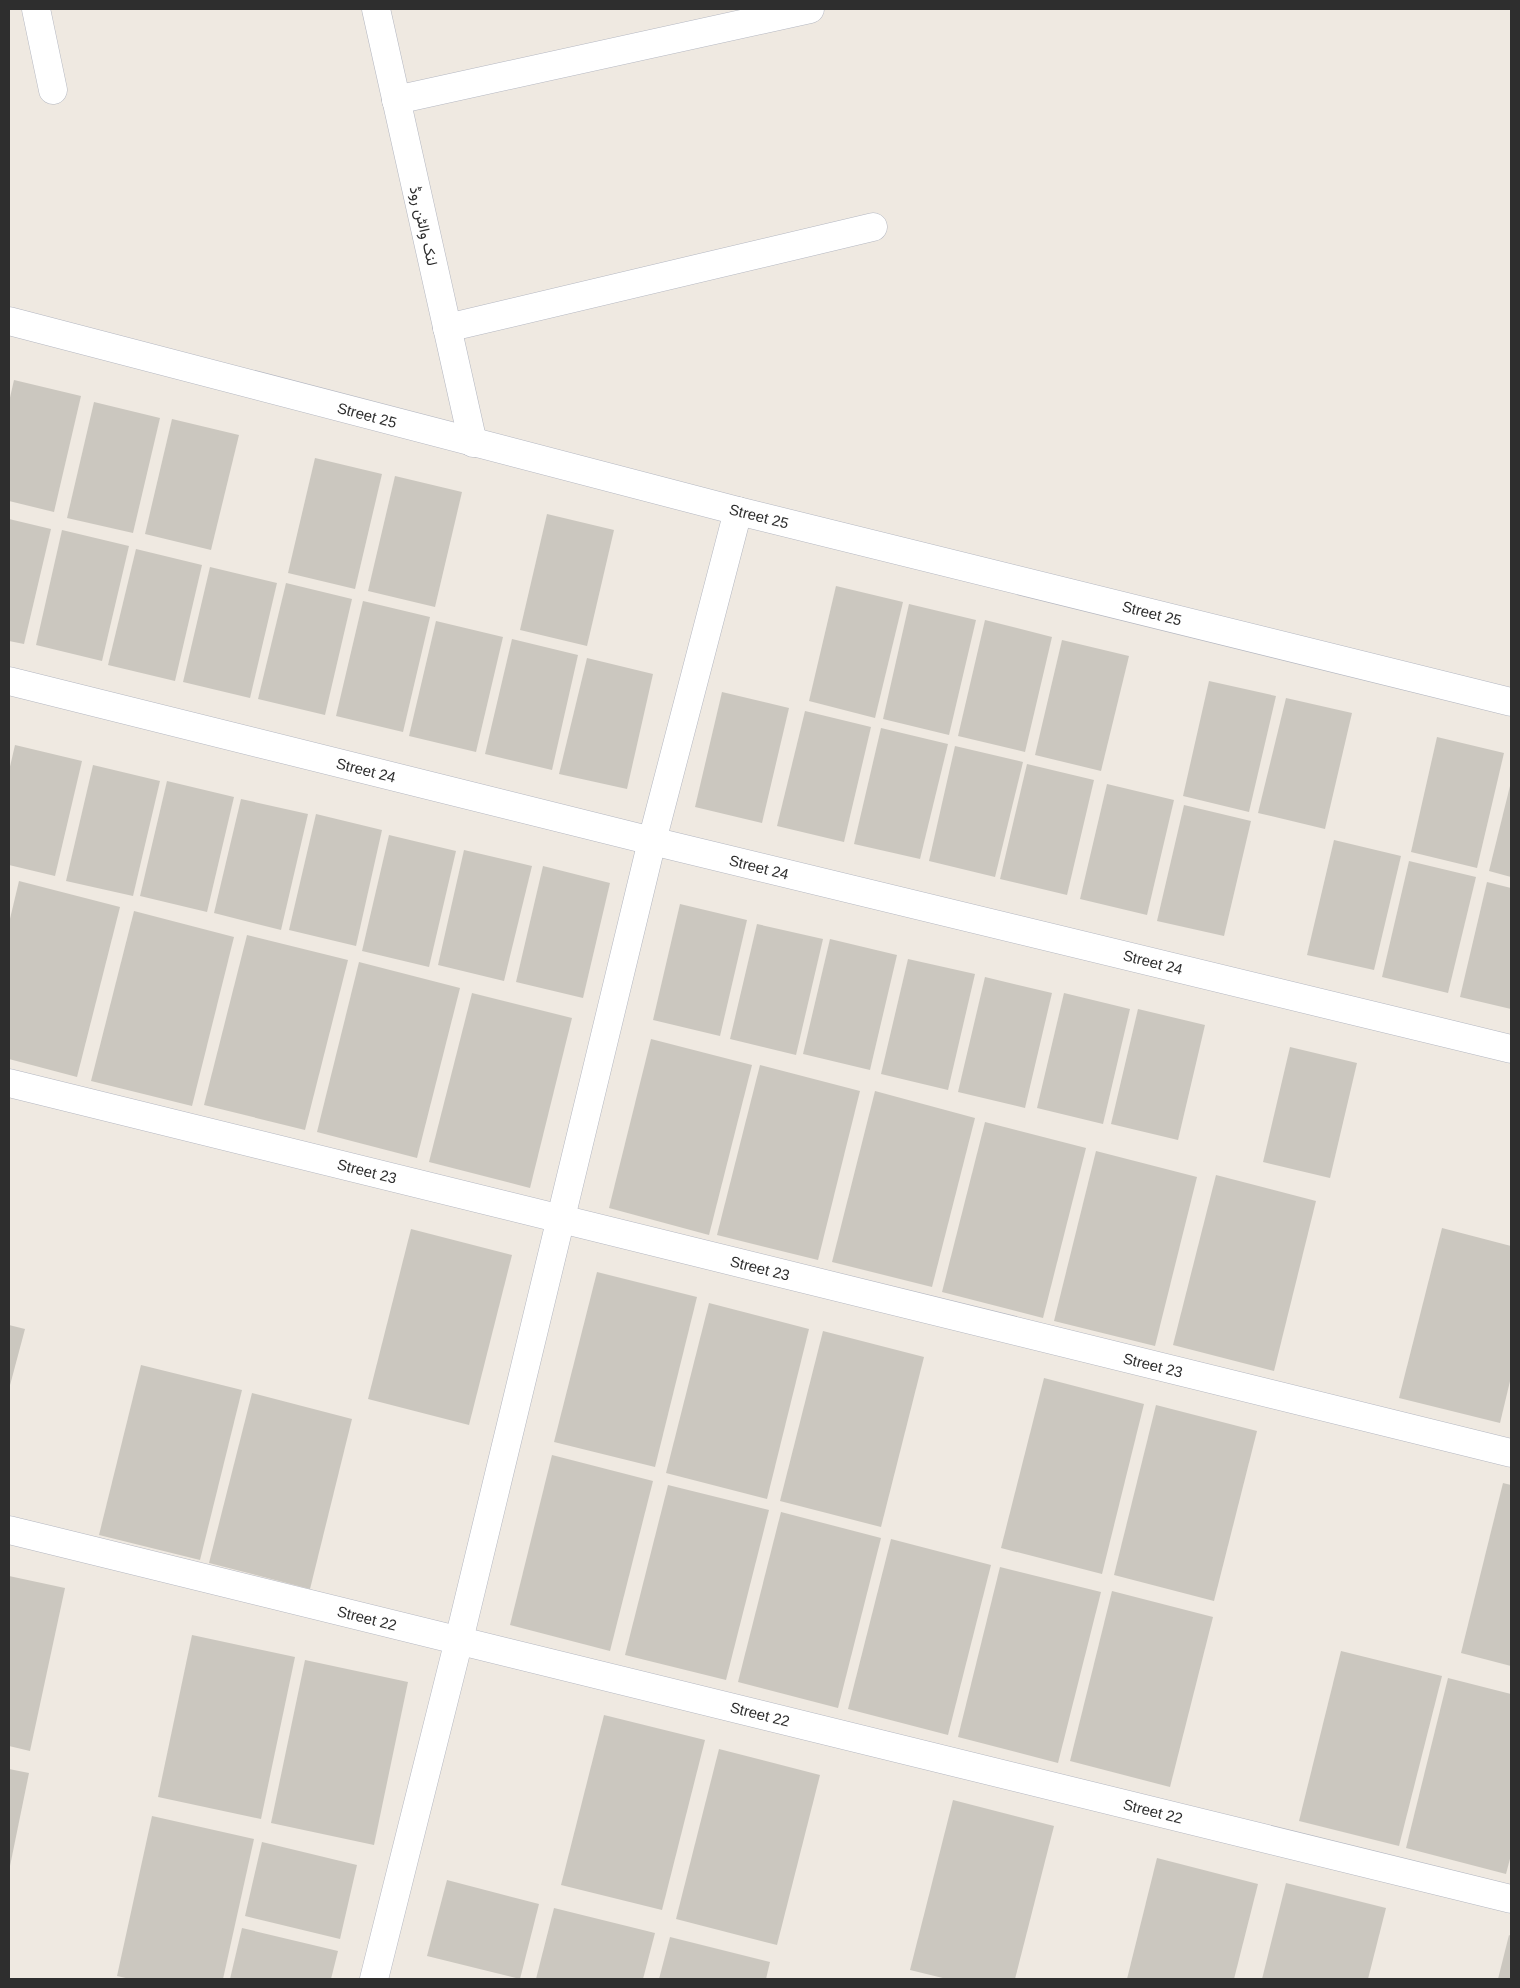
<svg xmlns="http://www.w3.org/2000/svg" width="1520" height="1988" viewBox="0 0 1520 1988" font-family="Helvetica,Vazirmatn,sans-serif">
<rect width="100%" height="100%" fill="#efe9e1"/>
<g fill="#cbc7bf">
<polygon points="14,380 81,396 54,512 9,501 9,402"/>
<polygon points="94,402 160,418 133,533 67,518"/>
<polygon points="172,419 239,435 211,550 145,534"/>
<polygon points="315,458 382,474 355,589 288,573"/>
<polygon points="395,476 462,492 435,607 368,591"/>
<polygon points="547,514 614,530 587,646 520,630"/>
<polygon points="9,519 51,529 24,644 9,641"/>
<polygon points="62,530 129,546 102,661 36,645"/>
<polygon points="136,549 202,565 175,681 108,665"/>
<polygon points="210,567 277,583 250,698 183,682"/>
<polygon points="286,583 352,599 325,715 258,699"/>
<polygon points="836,586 903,602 875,718 809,701"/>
<polygon points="363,601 430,617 403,732 336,716"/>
<polygon points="909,604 976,620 949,735 883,719"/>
<polygon points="985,620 1052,637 1025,752 958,736"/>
<polygon points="436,621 503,637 476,752 409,736"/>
<polygon points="512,639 578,655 552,770 485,754"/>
<polygon points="1062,640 1129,656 1101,771 1035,755"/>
<polygon points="587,658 653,674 627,789 559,774"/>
<polygon points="1209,681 1276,696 1249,812 1183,796"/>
<polygon points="722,692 789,708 762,823 695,807"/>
<polygon points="1286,698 1352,713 1325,829 1258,813"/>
<polygon points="805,711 871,727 844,842 777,826"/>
<polygon points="881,728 948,744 920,859 854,844"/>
<polygon points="1437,737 1504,753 1477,868 1411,852"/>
<polygon points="15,745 82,761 55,876 9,865 9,771"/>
<polygon points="955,746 1023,762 995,877 929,861"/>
<polygon points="1027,764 1094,780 1067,895 1000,879"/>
<polygon points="93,765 160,781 133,896 66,881"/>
<polygon points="167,781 234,797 207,912 140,896"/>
<polygon points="1511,782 1511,877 1489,871"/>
<polygon points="1107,784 1174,800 1147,915 1080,899"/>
<polygon points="241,799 308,814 281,930 214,913"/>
<polygon points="1184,805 1251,821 1224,936 1157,921"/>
<polygon points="316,814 382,830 356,946 289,930"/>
<polygon points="389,835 456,851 429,967 362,951"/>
<polygon points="1334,840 1401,856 1374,970 1307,955"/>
<polygon points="464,850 532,866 504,981 438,965"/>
<polygon points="1409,861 1476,877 1448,993 1382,977"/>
<polygon points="543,866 610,883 583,998 516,982"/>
<polygon points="19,881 120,907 77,1077 9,1059 9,923"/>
<polygon points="1487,882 1511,888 1511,1009 1460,997"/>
<polygon points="680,904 747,920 720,1036 653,1020"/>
<polygon points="134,911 234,937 192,1106 91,1081"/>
<polygon points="757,924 823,939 796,1055 730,1039"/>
<polygon points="247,935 348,960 305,1130 204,1105"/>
<polygon points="830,939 897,955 870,1070 803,1054"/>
<polygon points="908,959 975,974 948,1090 881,1074"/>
<polygon points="359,962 460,988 417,1158 317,1132"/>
<polygon points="985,977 1052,993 1025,1108 958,1092"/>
<polygon points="472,993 572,1018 530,1188 429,1162"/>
<polygon points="1064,993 1130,1009 1103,1124 1037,1108"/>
<polygon points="1138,1009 1205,1025 1178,1140 1111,1124"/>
<polygon points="651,1039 752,1065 709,1235 609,1208"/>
<polygon points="1290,1047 1357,1063 1330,1178 1263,1162"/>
<polygon points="760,1065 860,1091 818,1260 717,1235"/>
<polygon points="875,1091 975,1118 932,1287 832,1262"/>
<polygon points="985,1122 1086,1148 1043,1318 942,1292"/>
<polygon points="1096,1151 1197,1177 1155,1346 1054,1321"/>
<polygon points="1216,1175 1316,1201 1274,1371 1173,1345"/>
<polygon points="1442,1228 1511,1246 1511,1377 1500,1423 1399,1398"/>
<polygon points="411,1229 512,1255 469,1425 368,1399"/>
<polygon points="597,1272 697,1297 655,1467 554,1442"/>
<polygon points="709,1303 809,1329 767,1499 666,1473"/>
<polygon points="9,1325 25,1329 9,1389"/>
<polygon points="823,1331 924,1357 881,1527 780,1501"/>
<polygon points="141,1365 242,1390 200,1560 99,1535"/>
<polygon points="1044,1378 1144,1404 1102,1574 1001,1548"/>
<polygon points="252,1393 352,1419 310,1589 209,1563"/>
<polygon points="1156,1405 1257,1431 1214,1601 1114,1575"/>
<polygon points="552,1455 653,1481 610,1651 510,1625"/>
<polygon points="1503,1483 1511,1485 1511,1666 1461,1653"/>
<polygon points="668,1485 769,1510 726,1680 625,1655"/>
<polygon points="781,1512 881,1538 838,1708 738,1682"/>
<polygon points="891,1539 991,1565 948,1735 848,1709"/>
<polygon points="1000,1567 1101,1592 1058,1763 958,1737"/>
<polygon points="9,1576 65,1588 30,1751 9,1746"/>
<polygon points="1112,1591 1213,1617 1170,1787 1070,1761"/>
<polygon points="192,1635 295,1657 261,1819 158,1797"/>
<polygon points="1341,1651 1442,1676 1399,1846 1299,1821"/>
<polygon points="305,1660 408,1682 374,1845 271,1823"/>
<polygon points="1448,1678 1511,1694 1511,1855 1506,1874 1406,1848"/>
<polygon points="604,1715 705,1740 662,1910 561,1885"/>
<polygon points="719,1749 820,1775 777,1945 676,1919"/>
<polygon points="9,1769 29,1773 10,1866 9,1866"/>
<polygon points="953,1800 1054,1826 1015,1979 947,1979 910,1970"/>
<polygon points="152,1816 254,1839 223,1979 130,1979 117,1976"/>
<polygon points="262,1842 357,1865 340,1939 245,1916"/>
<polygon points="1157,1858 1258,1884 1234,1979 1127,1979"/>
<polygon points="447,1880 539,1904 520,1979 427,1956"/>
<polygon points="1286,1883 1386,1908 1368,1979 1262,1979"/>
<polygon points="554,1908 655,1933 643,1979 536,1979"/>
<polygon points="242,1928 338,1951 331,1979 230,1979"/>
<polygon points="1509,1935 1511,1936 1511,1979 1498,1979"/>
<polygon points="670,1937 770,1962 766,1979 659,1979"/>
</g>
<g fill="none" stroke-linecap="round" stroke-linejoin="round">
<g stroke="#b4b7c1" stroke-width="29">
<g id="street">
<polyline points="36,9 53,90"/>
<polyline points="376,9 473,443"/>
<polyline points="396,100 810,9"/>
<polyline points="9,321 738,511 1511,702"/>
<polyline points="447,328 873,227"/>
<polyline points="9,681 652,841 1511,1049"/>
<polyline points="9,1083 1511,1453"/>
<polyline points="9,1530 1511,1899"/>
<polyline points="374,1979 459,1640 652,841 738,511"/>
</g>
</g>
<use href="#street" stroke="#fff" stroke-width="28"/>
</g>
<g text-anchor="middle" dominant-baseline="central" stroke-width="4.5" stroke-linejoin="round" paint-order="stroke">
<g font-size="15" fill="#2e2e2e" stroke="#fff">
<text transform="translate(424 226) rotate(77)">لنک والٹن روڈ</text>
<text transform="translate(367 415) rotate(15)">Street 25</text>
<text transform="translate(759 516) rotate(14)">Street 25</text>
<text transform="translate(1152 613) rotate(14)">Street 25</text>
<text transform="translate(366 770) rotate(14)">Street 24</text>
<text transform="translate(759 867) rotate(14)">Street 24</text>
<text transform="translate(1153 962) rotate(14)">Street 24</text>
<text transform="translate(367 1171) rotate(14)">Street 23</text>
<text transform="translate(760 1268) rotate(14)">Street 23</text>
<text transform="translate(1153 1365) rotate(14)">Street 23</text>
<text transform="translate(367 1618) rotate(14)">Street 22</text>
<text transform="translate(760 1714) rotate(14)">Street 22</text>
<text transform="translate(1153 1811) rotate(14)">Street 22</text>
</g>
</g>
<rect width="1520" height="1988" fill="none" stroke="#2e2e2e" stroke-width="20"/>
</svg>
